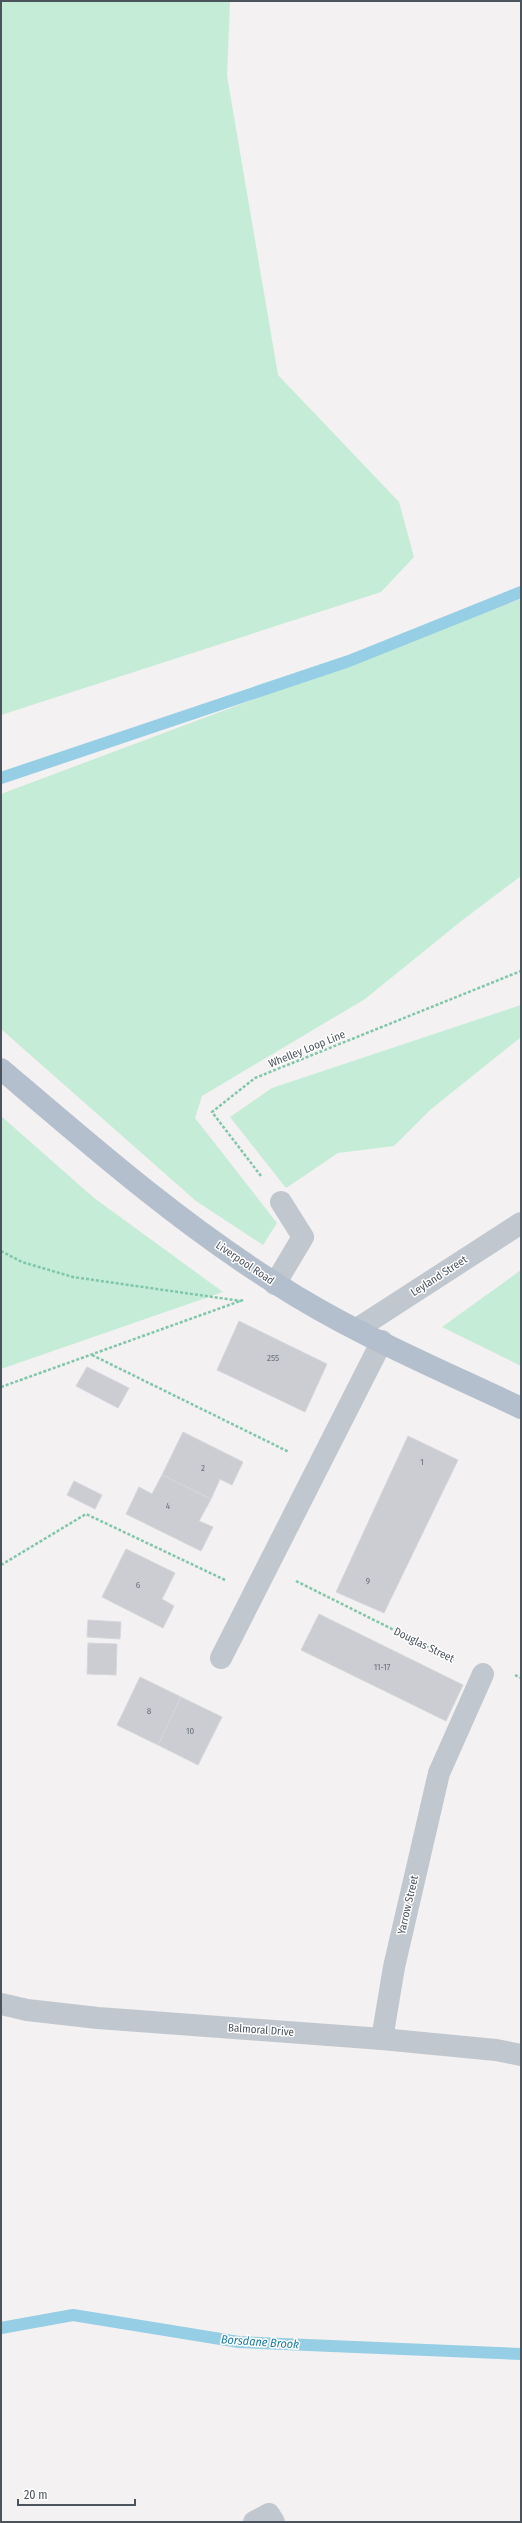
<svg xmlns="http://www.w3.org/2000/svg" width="522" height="2523" viewBox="0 0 522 2523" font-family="'Fira Sans Condensed',sans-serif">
<rect width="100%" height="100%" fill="#f3f1f1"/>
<g fill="#c5ecd6">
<polygon points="1,1 230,1 227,76 278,375 399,502 414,557 381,592 1,715"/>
<polygon points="521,599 521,876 460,922 365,999 202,1096 195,1118 277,1223 263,1245 196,1201 1,1029 1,794"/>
<polygon points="521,1005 521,1037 430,1110 394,1146 338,1153 286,1188 230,1117 272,1088"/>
<polygon points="1,1116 94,1198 223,1292 1,1369"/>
<polygon points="521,1270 521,1366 442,1327"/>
</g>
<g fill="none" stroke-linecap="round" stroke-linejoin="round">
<g stroke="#96cfe5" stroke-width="12">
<polyline points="1,778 349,661 521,592"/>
<polyline points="1,2328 73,2315 239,2342 521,2354"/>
</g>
</g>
<g fill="#cccdd3" stroke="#d6d7dc">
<polygon points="239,1321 327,1364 305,1412 217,1370"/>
<polygon points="87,1367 129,1388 118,1408 76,1386"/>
<polygon points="183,1432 243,1462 232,1485 220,1479 211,1499 162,1475"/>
<polygon points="408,1436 458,1460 384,1613 336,1592"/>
<polygon points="162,1475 211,1499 199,1521 213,1527 201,1551 126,1514 139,1487 152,1494"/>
<polygon points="74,1481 102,1495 95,1509 67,1495"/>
<polygon points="126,1549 175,1573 162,1599 174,1606 163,1628 102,1597"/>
<polygon points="319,1614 463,1685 446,1721 301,1650"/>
<polygon points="88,1620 121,1622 120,1639 87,1637"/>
<polygon points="88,1643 117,1644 116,1675 87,1674"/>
<polygon points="140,1677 181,1697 158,1745 117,1725"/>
<polygon points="181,1697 222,1717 198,1765 158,1745"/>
</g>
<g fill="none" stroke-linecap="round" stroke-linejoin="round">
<g stroke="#7fc7a8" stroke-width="2.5" stroke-dasharray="3 2" stroke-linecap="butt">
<polyline points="261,1176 212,1112 255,1078 521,971"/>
<polyline points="1,1251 22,1262 73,1277 241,1301"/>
<polyline points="92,1355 289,1452"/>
<polyline points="1,1387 243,1300"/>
<polyline points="1,1565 86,1514 225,1580"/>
<polyline points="296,1581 454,1660"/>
<polyline points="515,1675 521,1678"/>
</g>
<g stroke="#c1c7ce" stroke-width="22">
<polyline points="275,1284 303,1237 281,1202"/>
<polyline points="357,1329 521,1223"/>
<polyline points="221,1658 382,1341"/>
<polyline points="1,2004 27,2010 98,2018 382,2039 496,2050 521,2055"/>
<polyline points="382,2039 394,1967 439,1773 483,1674"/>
<polyline points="254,2522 269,2514 274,2522"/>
</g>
<path stroke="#b4bfcd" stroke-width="22" d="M1 1069C89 1144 177 1221 275 1283 352 1333 439 1369 521 1408"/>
</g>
<g text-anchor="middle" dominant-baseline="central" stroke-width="3" stroke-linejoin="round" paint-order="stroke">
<g font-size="9" fill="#6b727a">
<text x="273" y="1358">255</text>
<text x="422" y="1462">1</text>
<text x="203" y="1468">2</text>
<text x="168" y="1506">4</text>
<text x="368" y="1581">9</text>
<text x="138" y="1585">6</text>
<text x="382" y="1667">11-17</text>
<text x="149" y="1711">8</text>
<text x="190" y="1731">10</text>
</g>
<g font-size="11" fill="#4b535d" stroke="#fff">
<text transform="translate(307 1049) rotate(-22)">Whelley Loop Line</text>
<text transform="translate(245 1263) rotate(34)">Liverpool Road</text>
<text transform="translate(439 1276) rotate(-33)">Leyland Street</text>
<text transform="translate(424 1645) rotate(26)">Douglas Street</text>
<text transform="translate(408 1905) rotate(-77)">Yarrow Street</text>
<text transform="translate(261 2030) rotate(4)">Balmoral Drive</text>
</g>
<g font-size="12" font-style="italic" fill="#1a7ca1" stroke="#fff">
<text transform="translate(260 2342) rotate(4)">Borsdane Brook</text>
</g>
</g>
<rect width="522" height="2523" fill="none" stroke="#4b535d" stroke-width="4"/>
<path d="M18 2499v6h117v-6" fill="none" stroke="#4b535d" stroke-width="2"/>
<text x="24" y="2499" font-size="12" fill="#4b535d" stroke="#ffffff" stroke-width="3" paint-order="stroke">20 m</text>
</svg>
